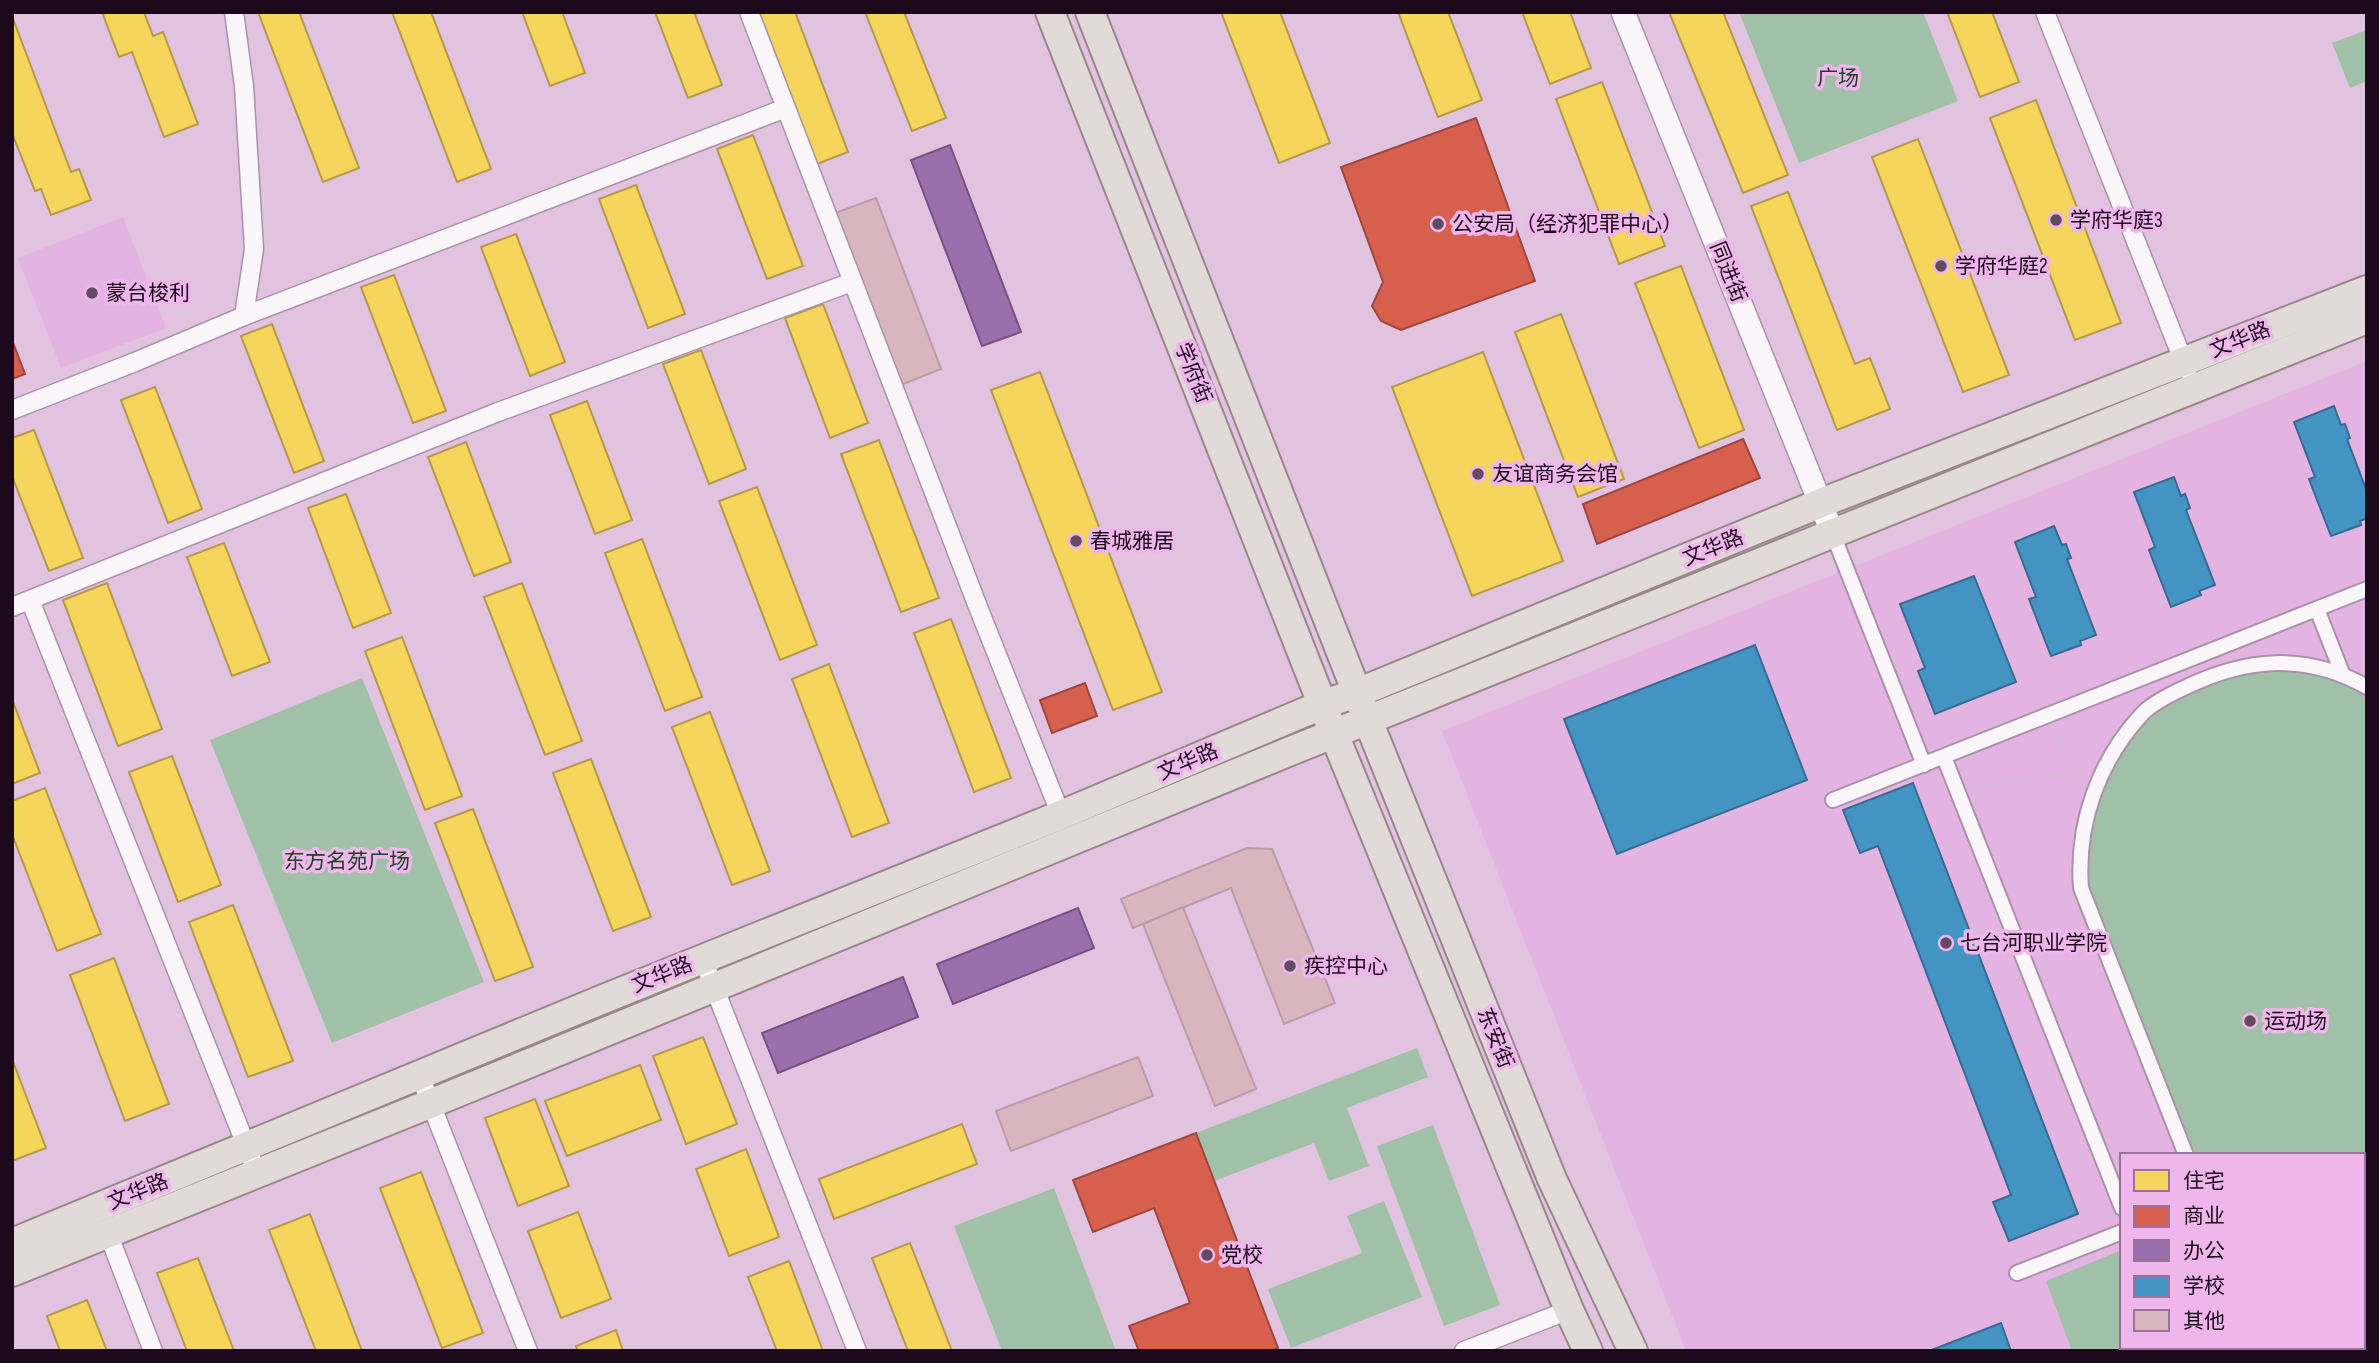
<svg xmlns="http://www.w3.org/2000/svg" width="2379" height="1363" viewBox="0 0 2379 1363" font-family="'Sofia Sans Condensed','Noto Sans SC',sans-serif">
<rect width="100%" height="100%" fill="#e1c3e0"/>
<g fill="#e3b4e1">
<polygon points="123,217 166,328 61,368 18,258"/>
<polygon points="2367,361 2367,1345 2363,1346 2363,1155 2122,1155 2122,1347 2360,1347 2351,1351 1686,1351 1442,731"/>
</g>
<g fill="#a0c1a8">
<polygon points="1739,12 1923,12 1958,101 1799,163"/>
<polygon points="2367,30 2367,81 2350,88 2332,43"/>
<polygon points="2291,663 2367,687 2367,1280 2363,1279 2363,1155 2186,1155 2081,888 2092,798 2145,711 2212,674"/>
<polygon points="362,678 484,982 332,1043 210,740"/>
<polygon points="1417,1048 1428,1077 1347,1108 1369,1166 1329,1181 1314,1143 1214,1181 1196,1133"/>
<polygon points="1433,1125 1500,1305 1444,1326 1377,1146"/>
<polygon points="1054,1188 1116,1351 1002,1351 954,1226"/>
<polygon points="1384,1201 1422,1297 1291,1348 1268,1289 1362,1253 1347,1216"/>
<polygon points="2122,1250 2122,1347 2237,1347 2238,1351 2072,1351 2046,1281"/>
</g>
<g fill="#f6d55c" stroke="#b59849" stroke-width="2">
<polygon points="102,12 144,12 153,36 163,32 198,124 164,137 132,52 119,57"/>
<polygon points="258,12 299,12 359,168 323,182"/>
<polygon points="392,12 431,12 491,169 457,182"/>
<polygon points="522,12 562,12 585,73 550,86"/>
<polygon points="655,12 694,12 722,85 688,98"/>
<polygon points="759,12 795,12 848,152 817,164"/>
<polygon points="865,12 904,12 946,118 912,131"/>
<polygon points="1221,12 1280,12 1330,143 1279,163"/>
<polygon points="1398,12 1448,12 1482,100 1438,117"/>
<polygon points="1522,12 1570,12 1591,68 1550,84"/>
<polygon points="1669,12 1723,12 1788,175 1743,193"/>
<polygon points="1947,12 1992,12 2019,82 1980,97"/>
<polygon points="12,16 71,172 79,169 91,200 51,215 41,189 35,191 12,133"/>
<polygon points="1602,82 1665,246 1619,264 1556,99"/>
<polygon points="2036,100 2121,323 2075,340 1990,118"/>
<polygon points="753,135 803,266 767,279 717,149"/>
<polygon points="1918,139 2009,375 1963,392 1872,157"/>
<polygon points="636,185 685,314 648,328 599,199"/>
<polygon points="1788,192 1855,364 1870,358 1890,409 1837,430 1751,206"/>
<polygon points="516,234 565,362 530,376 481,247"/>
<polygon points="1681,266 1744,430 1699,448 1635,283"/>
<polygon points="394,275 446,411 413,423 361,287"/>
<polygon points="823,304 868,423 830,438 785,318"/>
<polygon points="1561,314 1624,479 1578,497 1515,332"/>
<polygon points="272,324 324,461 294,473 241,336"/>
<polygon points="701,350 746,469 709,484 663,364"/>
<polygon points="1483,352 1563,561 1472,596 1392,387"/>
<polygon points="1040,372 1162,692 1113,710 991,390"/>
<polygon points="155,387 202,509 168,523 121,400"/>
<polygon points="587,401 632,520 595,534 550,415"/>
<polygon points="34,430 83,558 49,571 12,476 12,438"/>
<polygon points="879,440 939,598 901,612 841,454"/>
<polygon points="466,442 511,562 474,576 428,457"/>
<polygon points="757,487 817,645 780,660 719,501"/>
<polygon points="346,494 391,613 353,628 308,508"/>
<polygon points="642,539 702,697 665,711 605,553"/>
<polygon points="224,543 270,662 232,676 187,557"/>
<polygon points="107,583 162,729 118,746 63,600"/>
<polygon points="522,583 582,741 545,755 484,597"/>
<polygon points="951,619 1011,778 974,792 914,633"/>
<polygon points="402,637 462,796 425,810 365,651"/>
<polygon points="829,664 889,823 852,837 792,679"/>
<polygon points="12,699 40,773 12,784"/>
<polygon points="710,712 770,871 732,885 672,727"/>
<polygon points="172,756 221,885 178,902 129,772"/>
<polygon points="591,759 651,917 613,931 553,773"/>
<polygon points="45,788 101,934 57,951 12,834 12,801"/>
<polygon points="473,809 533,967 495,981 435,823"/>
<polygon points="233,905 293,1061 248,1077 189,922"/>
<polygon points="114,958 169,1104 125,1121 70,975"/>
<polygon points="703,1037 737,1124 686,1144 653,1056"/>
<polygon points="12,1059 46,1148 12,1161"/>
<polygon points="640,1065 661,1120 567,1156 545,1101"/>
<polygon points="535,1099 569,1186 518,1206 485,1118"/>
<polygon points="962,1124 977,1164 834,1219 819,1179"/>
<polygon points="746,1149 779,1237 729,1256 696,1169"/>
<polygon points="421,1172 483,1333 442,1348 380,1188"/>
<polygon points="578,1212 611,1299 561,1318 528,1231"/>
<polygon points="310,1214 362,1351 316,1351 269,1230"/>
<polygon points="910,1243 952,1351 908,1351 872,1258"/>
<polygon points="198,1258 234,1351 187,1351 157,1273"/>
<polygon points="789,1261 823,1351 777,1351 748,1277"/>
<polygon points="87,1300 107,1351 60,1351 47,1316"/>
<polygon points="616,1330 623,1351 578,1351 576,1346"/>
</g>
<g fill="#d6604d" stroke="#9e463e" stroke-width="2">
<polygon points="1476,118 1535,281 1401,330 1381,321 1372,306 1383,282 1341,167"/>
<polygon points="12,340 25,374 12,379"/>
<polygon points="1743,439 1760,478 1597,544 1583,504"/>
<polygon points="1085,683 1097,716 1052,733 1040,700"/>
<polygon points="1196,1133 1278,1348 1272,1351 1139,1351 1129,1326 1190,1303 1154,1208 1093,1232 1073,1180"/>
</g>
<g fill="#9970ab" stroke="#745180" stroke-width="2">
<polygon points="950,145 1021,332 982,346 911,160"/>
<polygon points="1078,908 1094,948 953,1004 937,964"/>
<polygon points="903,977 918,1017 778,1073 762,1033"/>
</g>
<g fill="#4393c3" stroke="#386a91" stroke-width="2">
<polygon points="2334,406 2341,425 2345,424 2350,438 2347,439 2367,492 2367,518 2360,521 2361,525 2331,536 2309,479 2315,477 2294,422"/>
<polygon points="2174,477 2181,496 2185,494 2190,508 2186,510 2215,585 2199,591 2201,595 2171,607 2149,550 2155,547 2134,492"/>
<polygon points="2054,526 2062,545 2066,544 2071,558 2067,559 2096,635 2080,641 2081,645 2051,656 2029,599 2036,597 2015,542"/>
<polygon points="1974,576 2016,682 1935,714 1918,671 1925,668 1900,604"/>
<polygon points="1755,645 1807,780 1617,854 1564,719"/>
<polygon points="1913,783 2078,1214 2009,1241 1993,1202 2011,1195 1878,846 1860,853 1843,810"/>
<polygon points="2001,1323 2011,1351 1929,1351"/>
</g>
<g fill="#d9b5c0" stroke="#b89ca8" stroke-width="2">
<polygon points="876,198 941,369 901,385 835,213"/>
<polygon points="1247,848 1272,849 1335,1003 1284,1024 1231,888 1133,928 1121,899"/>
<polygon points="1183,907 1256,1089 1215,1106 1143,924"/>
<polygon points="1138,1057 1153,1096 1011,1151 996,1111"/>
</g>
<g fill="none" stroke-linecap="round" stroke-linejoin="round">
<g stroke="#aa93a9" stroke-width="18">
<g id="pedestrian">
<polyline points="1832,532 1924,765"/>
<polyline points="2317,609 2342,673"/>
<polyline points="1944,757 2122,1208"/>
<polyline points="1833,800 2367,589"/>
<path d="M2186 1155 2081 888C2076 823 2099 760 2143 713 2154 702 2171 694 2184 688 2246 658 2305 652 2367 687"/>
<polyline points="2017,1273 2122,1232"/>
<polyline points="2363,1279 2367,1280"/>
<polyline points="2363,1324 2367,1323"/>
<polyline points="2297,1351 2306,1347"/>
</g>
</g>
<g stroke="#aa93a9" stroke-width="21">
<g id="minor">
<polyline points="234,12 244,86 254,249 244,316"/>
<polyline points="2045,12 2187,370"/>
<polyline points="786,108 980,612 1061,815"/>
<polyline points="12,410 135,362 244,316 786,108 749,12"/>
<polyline points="30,600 257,1173"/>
<polyline points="12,607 498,412 852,282"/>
<polyline points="703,959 857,1351"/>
<polyline points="420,1076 528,1351"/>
<polyline points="108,1233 153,1351"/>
<polyline points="1464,1351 1569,1310"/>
</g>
</g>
<g stroke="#aa93a9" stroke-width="26">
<polyline id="tertiary" points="1623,12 1832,532"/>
</g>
<g stroke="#99868c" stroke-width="32">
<g id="primary">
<polyline points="1050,12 1334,734 1569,1310 1588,1351"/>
<polyline points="1090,12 1357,693 1552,1179 1633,1351"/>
<polyline points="12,1243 606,998 1061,815 1324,704 1357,693 1821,503 2367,290"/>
<polyline points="12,1272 432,1103 1293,750 2367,319"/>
</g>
</g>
<g stroke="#cdc4cc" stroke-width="3.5" stroke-dasharray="2 5" stroke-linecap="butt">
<polyline points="2057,729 2074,774 2082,781"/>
<polyline points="1972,788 2074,774"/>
<polyline points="2193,1347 2196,1351"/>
</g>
<use href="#pedestrian" stroke="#faf6fa" stroke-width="14"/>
<use href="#minor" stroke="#faf6fa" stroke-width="18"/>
<use href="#tertiary" stroke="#faf6fa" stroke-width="23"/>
<use href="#primary" stroke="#e1dad9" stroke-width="28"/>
</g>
<g fill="#624a61" stroke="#eeb6eb" stroke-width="2.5">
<circle cx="2056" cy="220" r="7"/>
<circle cx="1438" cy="224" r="7"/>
<circle cx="1941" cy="266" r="7"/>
<circle cx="92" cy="293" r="7"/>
<circle cx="1478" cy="474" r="7"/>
<circle cx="1076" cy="541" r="7"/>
<circle cx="1946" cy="943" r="7"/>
<circle cx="1290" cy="966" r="7"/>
<circle cx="2250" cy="1021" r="7"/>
<circle cx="1207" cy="1255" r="7"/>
</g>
<g text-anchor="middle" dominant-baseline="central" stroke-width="7" stroke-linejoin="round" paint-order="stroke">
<g font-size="21" fill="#1b4223" stroke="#eeb6eb">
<text x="1838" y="78">广场</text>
<text x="347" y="861">东方名苑广场</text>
</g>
<g font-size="21" fill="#1d091c" stroke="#eeb6eb" text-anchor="start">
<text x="2070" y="220">学府华庭3</text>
<text x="1452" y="224">公安局（经济犯罪中心）</text>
<text x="1955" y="266">学府华庭2</text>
<text x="106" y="293">蒙台梭利</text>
<text x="1492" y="474">友谊商务会馆</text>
<text x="1090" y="541">春城雅居</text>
<text x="1960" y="943">七台河职业学院</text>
<text x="1304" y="966">疾控中心</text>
<text x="2264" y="1021">运动场</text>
<text x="1221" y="1255">党校</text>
</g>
<g font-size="21" fill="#1d091c" stroke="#eeb6eb">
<text transform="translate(1728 272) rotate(68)">同进街</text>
<text transform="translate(2240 340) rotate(-22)">文华路</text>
<text transform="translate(1193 373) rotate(68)">学府街</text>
<text transform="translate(1713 548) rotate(-22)">文华路</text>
<text transform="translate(1188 762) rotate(-23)">文华路</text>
<text transform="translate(662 975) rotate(-22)">文华路</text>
<text transform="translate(1495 1038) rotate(68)">东安街</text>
<text transform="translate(138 1192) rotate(-22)">文华路</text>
</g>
</g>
<rect width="2379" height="1363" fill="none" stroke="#1d091c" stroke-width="28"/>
<rect x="2120" y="1153" width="245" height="196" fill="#eeb6eb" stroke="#9a7198" stroke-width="2"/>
<rect x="2134" y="1170" width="35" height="21" fill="#f6d55c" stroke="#9a7198" stroke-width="2"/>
<text x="2183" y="1188" font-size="21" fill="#1d091c">住宅</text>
<rect x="2134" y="1206" width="35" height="21" fill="#d6604d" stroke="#9a7198" stroke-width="2"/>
<text x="2183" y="1223" font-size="21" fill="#1d091c">商业</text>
<rect x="2134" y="1240" width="35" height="21" fill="#9970ab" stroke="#9a7198" stroke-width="2"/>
<text x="2183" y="1258" font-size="21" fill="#1d091c">办公</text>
<rect x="2134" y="1276" width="35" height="21" fill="#4393c3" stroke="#9a7198" stroke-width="2"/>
<text x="2183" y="1293" font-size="21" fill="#1d091c">学校</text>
<rect x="2134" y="1310" width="35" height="21" fill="#d9b5c0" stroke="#9a7198" stroke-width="2"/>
<text x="2183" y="1328" font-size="21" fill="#1d091c">其他</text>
</svg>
